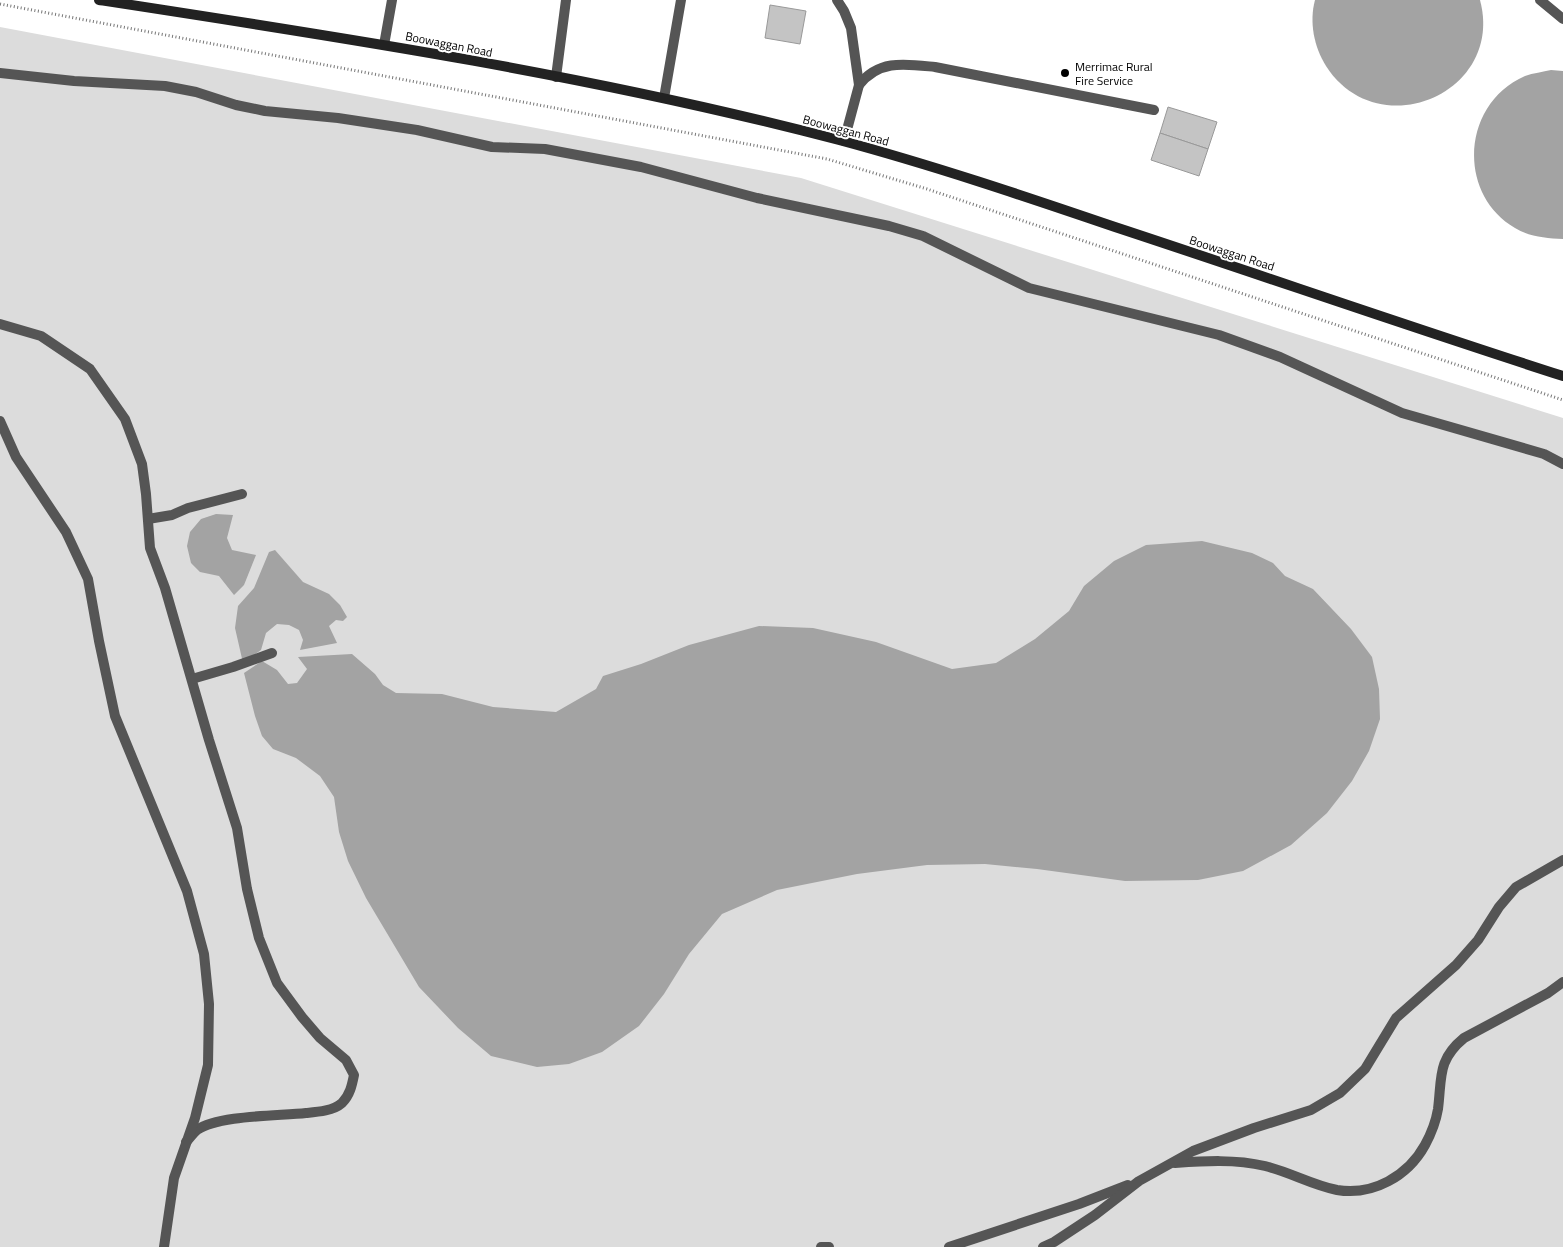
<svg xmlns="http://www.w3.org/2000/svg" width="1563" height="1247" viewBox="0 0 1563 1247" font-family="'Titillium Web',sans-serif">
<rect width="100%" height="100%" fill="#fff"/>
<polygon fill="#dcdcdc" points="0,27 801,178 1563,418 1563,1247 0,1247"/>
<g fill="#a3a3a3">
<path d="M1315 0H1480C1505 93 1378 147 1326 66 1314 47 1309 22 1315 0Z"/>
<path d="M1551 70 1563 71V239C1546 238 1530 237 1515 228 1456 194 1462 103 1525 76 1533 73 1543 72 1551 70Z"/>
<polygon points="216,514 233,515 227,538 232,550 256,555 244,585 234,595 219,576 200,572 191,563 187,546 190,532 201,519"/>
<polygon points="1202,541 1252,553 1273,563 1285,576 1313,589 1351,629 1372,657 1379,689 1380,719 1369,751 1352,781 1327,813 1291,845 1243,871 1198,880 1125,881 1037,869 985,864 927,865 857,874 777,890 722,914 689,954 664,994 639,1026 602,1052 569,1064 537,1067 491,1056 458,1028 419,987 366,898 348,861 339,832 334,797 320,776 296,758 273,749 262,736 255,716 244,673 262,661 277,670 288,684 297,683 307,669 298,657 352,654 375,674 383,685 396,693 442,694 493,707 556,712 596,689 603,676 641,664 689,645 759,626 813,628 876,642 952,669 996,663 1035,639 1069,611 1084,586 1114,561 1146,545"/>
<polygon points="275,550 303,582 329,594 340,605 347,617 343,621 336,620 329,626 337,643 300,650 303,640 299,630 289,625 277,624 266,633 261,650 243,663 235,628 238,606 254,588 269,552"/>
</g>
<g fill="#c4c4c4" stroke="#999">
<polygon points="770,5 806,11 800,44 765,38"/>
<polygon points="1168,107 1217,122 1208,149 1160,133"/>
<polygon points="1160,133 1208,149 1199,176 1151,160"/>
</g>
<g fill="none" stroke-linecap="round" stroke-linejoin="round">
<polyline stroke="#777" stroke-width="3" stroke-dasharray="1 2.5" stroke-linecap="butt" points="0,4 827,159 927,189 1563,400"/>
<g stroke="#555" stroke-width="10">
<polyline points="837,0 844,11 851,28 859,85 844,141"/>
<polyline points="1540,0 1563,19"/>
<polyline points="384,45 392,0"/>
<polyline points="0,73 74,81 165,86 196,92 236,105 265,111 338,118 417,130 492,147 545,149 641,167 757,198 889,226 923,236 1029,288 1219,335 1280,357 1402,413 1544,454 1563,464"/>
<polyline points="556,77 566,0"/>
<path d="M859 85C879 59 906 64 935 67L1154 110"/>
<polyline points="664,98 681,0"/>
<path d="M0 324 41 336 90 369 125 419 142 464 146 494 150 548 165 588 209 740 237 828 247 889 259 938 277 983 302 1017 320 1038 346 1060 354 1075C352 1085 350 1095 342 1103 333 1111 318 1112 306 1113 279 1116 218 1115 197 1130 193 1133 190 1138 186 1142"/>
<polyline points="0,421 16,457 66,532 88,579 99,641 115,716 187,891 204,954 209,1004 208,1065 195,1118 174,1178 164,1247"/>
<polyline points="148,519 172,515 188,508 242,494"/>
<polyline points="192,679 233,667 272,653"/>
<path d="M1175 1163C1205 1161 1235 1159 1265 1166 1290 1172 1312 1185 1337 1190 1373 1196 1408 1176 1425 1145 1431 1134 1436 1121 1438 1109 1442 1078 1437 1060 1464 1038L1548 993 1563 982"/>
<polyline points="821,1247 829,1247"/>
<polyline points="949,1247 1079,1204 1128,1185"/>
<polyline points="1043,1247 1054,1242 1095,1215 1139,1181 1193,1151 1254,1128 1311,1110 1340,1093 1365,1069 1396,1018 1456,965 1478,940 1499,907 1516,887 1563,860"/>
</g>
<path stroke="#222" stroke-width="10" d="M99 0C347 38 596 76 839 140 932 165 1024 196 1115 227 1264 276 1413 328 1563 376"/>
</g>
<circle fill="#000" stroke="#fff" stroke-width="2" cx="1065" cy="73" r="5"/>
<g text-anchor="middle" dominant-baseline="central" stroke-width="4" stroke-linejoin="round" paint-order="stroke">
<g font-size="12" fill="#000" stroke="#fff">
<text transform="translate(449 44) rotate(11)">Boowaggan Road</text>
<text transform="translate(846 130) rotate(15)">Boowaggan Road</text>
<text transform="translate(1232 253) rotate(18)">Boowaggan Road</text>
</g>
<g font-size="12" fill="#000" stroke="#fff" text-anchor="start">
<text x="1075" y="66">Merrimac Rural<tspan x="1075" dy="14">Fire Service</tspan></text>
</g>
</g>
</svg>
